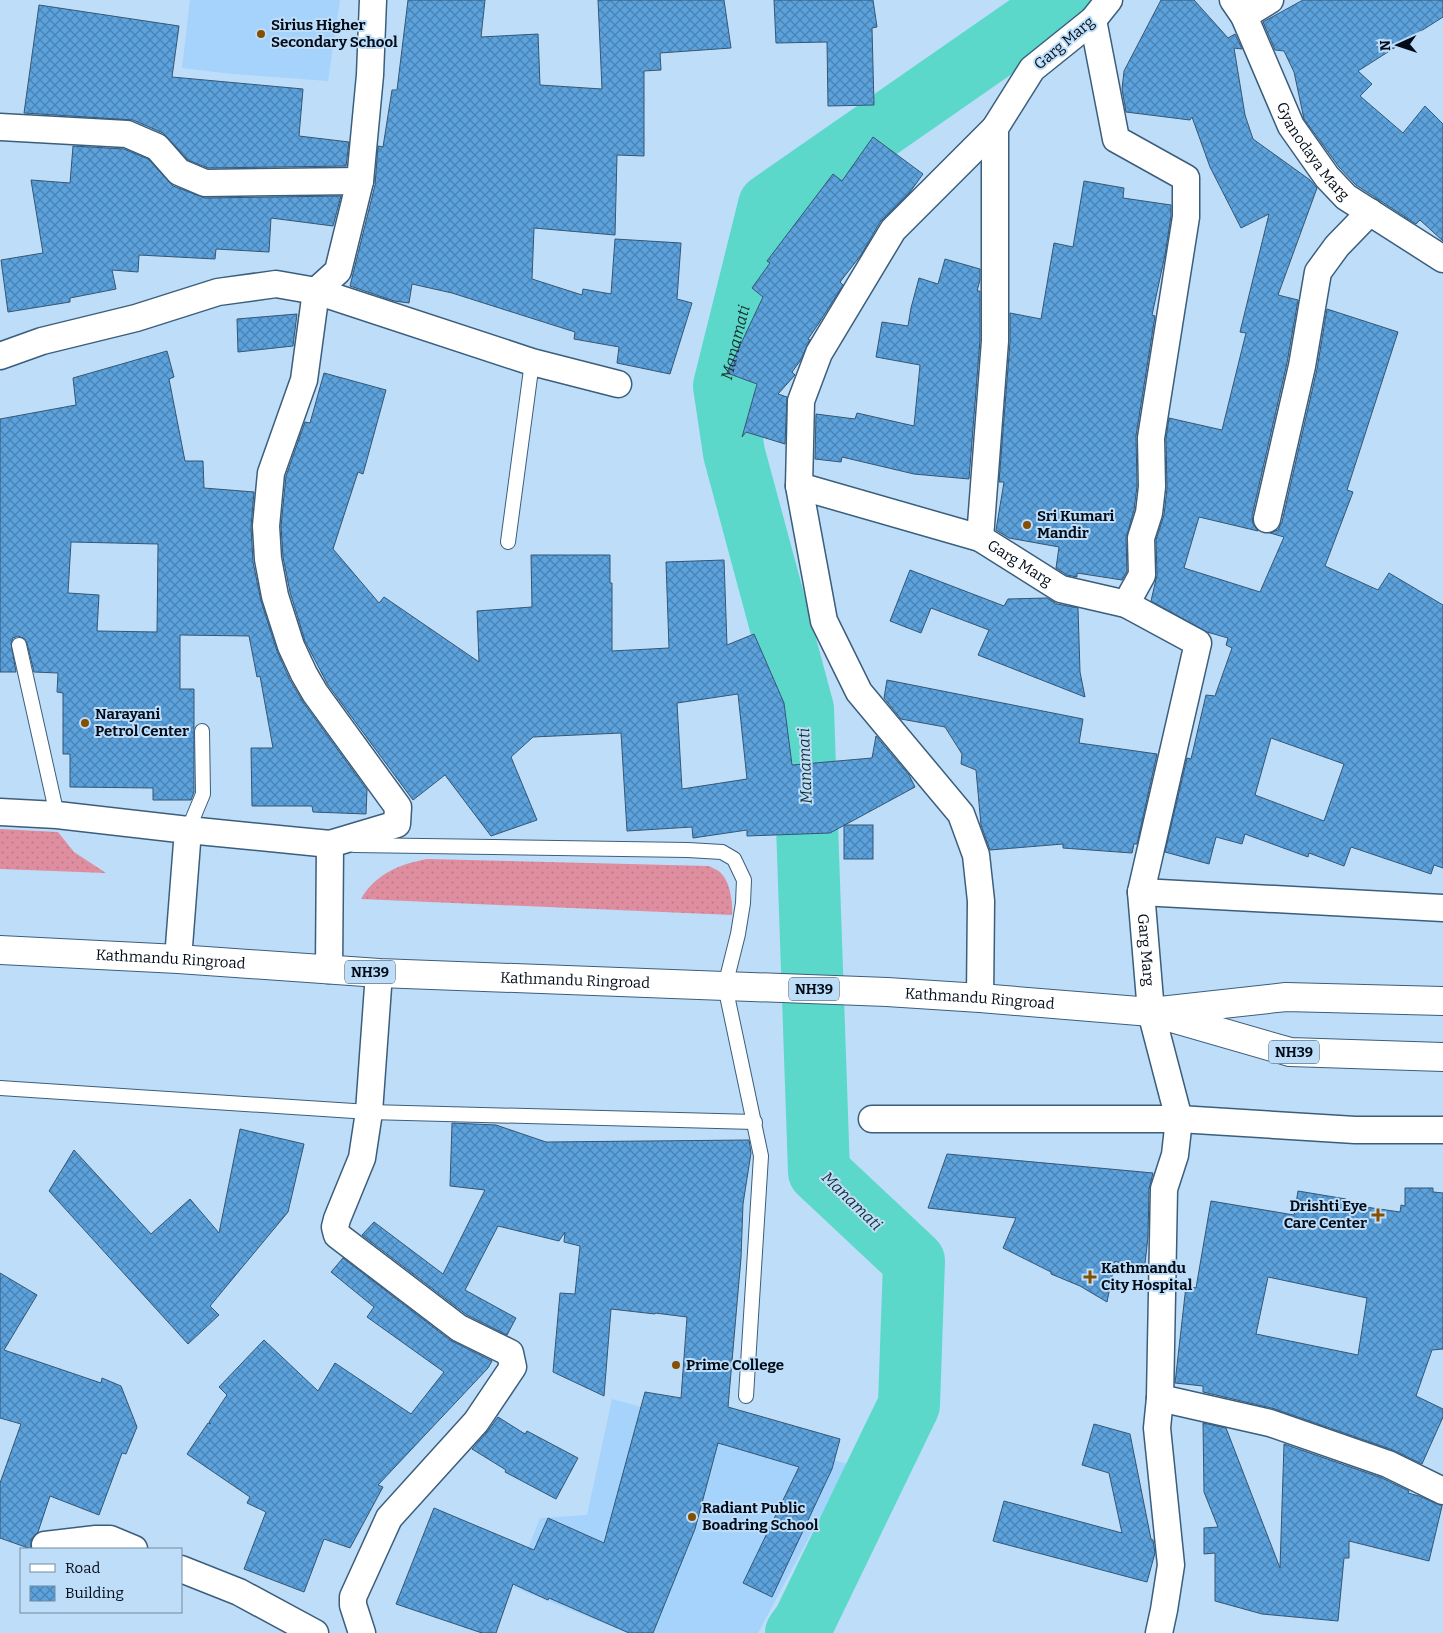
<svg xmlns="http://www.w3.org/2000/svg" width="1443" height="1633" viewBox="0 0 1443 1633" font-family="Bitter,serif">
<defs>
<pattern id="grass-dots" width="8" height="8" patternUnits="userSpaceOnUse" patternTransform="scale(1.25)"><rect width="8" height="8" fill="#df8ea0"/><path d="M2 2h.1M6 6h.1" fill="none" stroke="#be7989" stroke-width="1.8" stroke-linecap="round"/></pattern>
<pattern id="building-cross-hatch" width="8" height="8" patternUnits="userSpaceOnUse" patternTransform="scale(1.25)"><rect width="8" height="8" fill="#5ca2dd"/><path d="M0 0l8 8M0 8l8-8" fill="none" stroke="#4a82b2"/></pattern>
</defs>
<rect width="100%" height="100%" fill="#beddf9"/>
<g fill="#a6d3fb">
<polygon points="190,0 340,0 328,81 232,74 182,68"/>
<polygon points="612,1399 848,1464 758,1633 628,1633 513,1587 540,1518 587,1515"/>
</g>
<g fill="url(#grass-dots)">
<polygon points="0,829 58,832 74,852 106,873 0,869"/>
<path d="M427 859 709 866C712 868 716 869 720 872 730 881 733 902 732 915L361 899C375 874 400 864 427 859Z"/>
</g>
<g fill="none" stroke-linecap="round" stroke-linejoin="round">
<path stroke="#5cd8cb" stroke-width="62" id="s1" d="M796 1633 804 1622 909 1405 914 1261 819 1172 803 709 734 453 724 386 769 205 1064 0"/>
</g>
<g fill="url(#building-cross-hatch)" stroke="#345775" fill-rule="evenodd">
<polygon points="408,0 485,0 481,37 538,34 540,85 602,89 598,0 724,0 731,48 660,53 661,70 644,71 644,156 617,155 615,235 534,228 532,279 582,295 583,289 611,294 615,239 681,243 677,299 692,303 670,374 617,363 619,347 574,339 575,332 452,293 412,284 409,303 394,301 350,286 375,185 378,146 383,147 392,90 397,90"/>
<polygon points="774,0 873,0 877,27 872,28 874,105 828,106 827,42 776,43"/>
<path d="M1161 0H1194L1228 38 1235 34 1242 49 1234 48 1245 115 1253 139 1310 180 1317 188 1278 295 1298 300 1287 363 1252 516 1253 524 1258 531 1199 517 1184 568 1260 592 1284 537 1270 533 1278 530 1282 522 1317 369 1327 309 1398 332 1347 490 1353 492 1325 566 1378 590 1389 573 1443 605V868L1434 865 1431 874 1351 847 1344 866 1309 853 1308 857 1245 834 1242 844 1216 837 1209 864 1165 852 1187 758 1191 759 1206 695 1215 696 1232 648 1226 645 1228 638 1207 632 1151 601 1157 575 1156 540 1164 515 1167 489 1166 439 1169 418 1222 430 1246 333 1240 332 1269 214 1241 228 1210 167 1192 117 1190 120 1126 112 1122 89 1124 71ZM1271 738 1344 764 1324 821 1255 795Z"/>
<polygon points="1303,0 1443,0 1443,17 1358,71 1372,84 1360,96 1403,133 1425,106 1443,124 1443,241 1420,220 1416,224 1356,185 1339,167 1304,119 1294,72 1284,51 1275,50 1263,22"/>
<polygon points="39,5 179,26 172,77 303,89 299,136 349,142 346,166 208,168 188,160 163,133 133,120 24,113"/>
<polygon points="873,137 923,174 910,192 880,222 861,255 840,282 843,285 819,323 808,339 810,340 800,361 792,372 795,375 778,394 787,397 785,444 746,432 742,437 757,384 727,373 763,297 752,288 770,263 767,261 833,174 842,181"/>
<polygon points="73,146 124,149 148,159 173,186 205,198 341,196 333,226 271,218 269,252 216,249 215,259 139,255 138,272 112,270 116,289 70,298 70,302 8,312 1,260 43,253 31,180 70,183"/>
<polygon points="1084,181 1124,188 1123,198 1171,205 1171,216 1165,255 1152,315 1155,316 1136,436 1137,486 1134,510 1126,538 1127,571 1122,580 1077,573 1077,577 1067,575 1056,568 1059,547 1009,538 996,530 1004,482 999,482 1010,342 1010,313 1041,319 1054,243 1073,247"/>
<polygon points="945,259 980,269 980,280 977,291 980,291 980,340 969,479 914,474 842,457 841,462 815,459 816,414 855,419 857,413 914,426 920,365 876,357 882,322 908,326 911,308 919,278 938,284"/>
<polygon points="297,314 293,346 238,352 237,319"/>
<path d="M167 351 174 377 169 379 185 461H203L204 488 254 492 251 527 253 562 261 601 277 651 290 680 303 702 367 790 366 814 313 812 312 806H252L251 748H273L260 676 257 677 249 636 180 635V689H194V792L191 800H153V788L70 787V754H63V693L57 692 58 673 34 672 27 643 25 639 18 636 13 638 11 643 16 672H0V419L76 405 73 378ZM71 542 158 544 157 632 97 631 99 595 68 593Z"/>
<path d="M324 373 386 390 363 474 358 472 333 549 379 603 384 597 479 662 477 611 532 607 531 555H610V583H612V651L669 648 666 562 724 560 727 645 754 634 784 703 792 765 872 758 876 736 909 775 915 787 830 833 747 836V830L693 838 692 827 627 831 621 733 533 737 511 757 537 820 491 836 445 775 413 800 328 685 305 641 290 592 283 557 281 526 286 476 305 422 310 423ZM738 694 747 779 682 789 677 703Z"/>
<polygon points="910,570 1004,606 1008,599 1047,598 1057,604 1078,608 1080,672 1085,697 978,655 989,630 931,608 921,633 890,621"/>
<polygon points="887,680 1083,719 1079,743 1157,754 1137,844 1134,844 1132,853 1063,848 1063,844 990,850 981,825 976,770 961,764 962,754 945,727 901,719 884,698"/>
<rect x="844" y="825" width="29" height="34"/>
<polygon points="452,1123 496,1125 546,1142 749,1140 751,1153 743,1204 741,1258 728,1407 840,1439 832,1469 772,1597 743,1583 799,1467 718,1443 695,1529 653,1633 629,1633 549,1598 548,1600 513,1584 496,1633 482,1633 396,1604 434,1508 534,1550 548,1518 604,1543 645,1392 681,1398 687,1317 655,1313 655,1314 611,1309 604,1396 553,1372 560,1293 575,1294 580,1246 564,1242 565,1232 559,1241 498,1226 465,1290 516,1318 507,1335 467,1315 362,1235 374,1222 443,1274 485,1190 450,1186"/>
<polygon points="240,1129 304,1144 288,1212 210,1306 219,1315 188,1344 49,1191 74,1150 151,1234 190,1199 219,1233"/>
<polygon points="947,1154 1153,1173 1149,1189 1148,1237 1144,1272 1115,1261 1107,1302 1080,1286 1051,1274 1051,1272 1003,1248 1016,1218 928,1208"/>
<path d="M1405 1188H1433V1192L1443 1193V1349L1432 1350 1416 1396 1443 1409V1417L1422 1464 1393 1450 1275 1409 1203 1392V1386L1175 1383 1186 1286 1196 1288 1211 1201 1294 1215 1298 1191 1346 1199 1345 1204 1400 1212 1401 1205 1405 1206ZM1268 1277 1367 1298 1358 1355 1256 1334Z"/>
<polygon points="343,1258 450,1340 492,1361 488,1368 378,1485 383,1487 350,1548 324,1539 304,1592 244,1569 266,1512 247,1503 250,1497 187,1454 208,1423 211,1424 209,1422 227,1395 219,1387 264,1340 318,1391 335,1363 411,1414 444,1372 367,1317 374,1307 331,1272"/>
<polygon points="0,1273 37,1295 4,1350 101,1383 102,1378 121,1386 137,1427 126,1454 122,1453 99,1515 50,1496 38,1532 31,1540 31,1549 0,1538 0,1483 21,1424 0,1418"/>
<polygon points="498,1417 525,1434 527,1431 578,1458 556,1499 505,1472 506,1470 472,1449 487,1432"/>
<polygon points="1203,1423 1226,1428 1280,1568 1284,1444 1382,1478 1409,1491 1408,1493 1419,1496 1442,1506 1429,1561 1349,1541 1349,1558 1344,1558 1338,1621 1262,1614 1215,1601 1215,1553 1204,1554 1204,1528 1218,1527 1204,1492"/>
<polygon points="1094,1424 1130,1434 1151,1539 1153,1540 1155,1553 1147,1582 993,1541 1004,1501 1122,1533 1109,1473 1082,1465"/>
</g>
<g fill="none" stroke-linecap="round" stroke-linejoin="round">
<g stroke="#3b5e7c" stroke-width="16">
<g id="lane">
<polyline points="508,542 532,362"/>
<polyline points="19,645 57,815"/>
<polyline points="188,830 203,794 202,731"/>
<polyline points="354,845 688,850 722,852 734,859 744,880 743,903 738,934 725,986 761,1156 746,1396"/>
<polyline points="0,1088 369,1112 755,1122"/>
</g>
</g>
<g stroke="#3b5e7c" stroke-width="29">
<g id="street">
<path id="s2" d="M1109 0 1093 20 1032 69 995 128V341L980 538 1061 589 1126 604 1198 643 1141 892 1151 1012 1179 1119 1175 1155 1164 1189 1160 1398 1157 1428 1171 1565 1164 1610 1159 1633"/>
<path id="s3" d="M1233 0 1244 16 1291 126 1327 177 1346 197 1443 259"/>
<polyline points="1244,16 1270,0"/>
<polyline points="1093,20 1116,139 1186,178 1186,217 1151,438 1152,487 1149,513 1141,538 1142,575 1126,604"/>
<polyline points="0,127 127,134 157,147 179,172 205,183 360,181"/>
<polyline points="0,356 42,341 136,318 218,292 276,284 316,291 532,362 618,384"/>
<polyline points="799,486 980,538"/>
<polyline points="1267,519 1302,366 1318,272 1337,246 1370,212"/>
<polyline points="0,812 57,815 188,830 178,959"/>
<polyline points="188,830 330,844"/>
<polyline points="1141,892 1443,908"/>
<polyline points="329,970 330,844 397,824 398,807 315,693 304,674 291,646 275,596 268,559 266,526 271,473 304,380 316,291 338,271 360,181 370,75 373,0"/>
<polyline points="980,998 981,901 976,855 961,814 859,692 824,621 799,486 801,401 819,353 893,230 995,128"/>
<polyline points="872,1119 1179,1119 1355,1130 1443,1130"/>
<polyline points="1160,1398 1270,1423 1388,1464 1443,1491"/>
<polyline points="45,1545 96,1539 110,1539 134,1549"/>
<polyline points="181,1569 239,1592 315,1633"/>
<polyline points="362,1633 353,1605 353,1597 389,1518 476,1422 513,1367 510,1353 459,1328 337,1235 335,1227 337,1219 362,1158 369,1112 379,973"/>
</g>
</g>
<g stroke="#3b5e7c" stroke-width="30">
<g id="highway">
<path id="s4" d="M0 950 178 959 379 973 887 992 980 998 1151 1012 1286 997 1443 1001"/>
<polyline points="1165,1016 1290,1052 1443,1057"/>
</g>
</g>
<use href="#lane" stroke="#fff" stroke-width="14"/>
<use href="#street" stroke="#fff" stroke-width="26"/>
<use href="#highway" stroke="#fff" stroke-width="28"/>
</g>
<g fill="#864f00" stroke="#beddf9" stroke-width="2">
<circle cx="261" cy="34" r="5"/>
<circle cx="1027" cy="525" r="5"/>
<circle cx="85" cy="723" r="5"/>
<path d="M1375.5 1207.5h5v5h5v5h-5v5h-5v-5h-5v-5h5z"/>
<path d="M1087.5 1269.5h5v5h5v5h-5v5h-5v-5h-5v-5h5z"/>
<circle cx="676" cy="1365" r="5"/>
<circle cx="692" cy="1517" r="5"/>
</g>
<g text-anchor="middle" dominant-baseline="central" stroke-width="4" stroke-linejoin="round" paint-order="stroke">
<g fill="#beddf9" stroke="#3a4b5c" stroke-width="1">
<rect x="345" y="960.5" width="50" height="23" rx="4"/>
<rect x="789" y="977.5" width="50" height="23" rx="4"/>
<rect x="1269" y="1040.5" width="50" height="23" rx="4"/>
</g>
<g font-size="14" font-weight="bold" fill="#020c18">
<text x="370" y="972">NH39</text>
<text x="814" y="989">NH39</text>
<text x="1294" y="1052">NH39</text>
</g>
<g font-size="15" font-weight="bold" fill="#020c18" stroke="#beddf9" text-anchor="start">
<text x="271" y="25">Sirius Higher<tspan x="271" dy="17">Secondary School</tspan></text>
<text x="1037" y="516">Sri Kumari<tspan x="1037" dy="17">Mandir</tspan></text>
<text x="95" y="714">Narayani<tspan x="95" dy="17">Petrol Center</tspan></text>
<text x="1367" y="1206" text-anchor="end">Drishti Eye<tspan x="1367" dy="17">Care Center</tspan></text>
<text x="1101" y="1268">Kathmandu<tspan x="1101" dy="17">City Hospital</tspan></text>
<text x="686" y="1365">Prime College</text>
<text x="702" y="1508">Radiant Public<tspan x="702" dy="17">Boadring School</tspan></text>
</g>
<g font-size="15" fill="#020c18" stroke="#beddf9">
<text transform="translate(1064 43) rotate(-40)">Garg Marg</text>
<text stroke="none"><textPath href="#s3" startOffset="172">Gyanodaya Marg</textPath></text>
<text stroke="none"><textPath href="#s2" startOffset="631">Garg Marg</textPath></text>
<text stroke="none"><textPath href="#s2" startOffset="1142">Garg Marg</textPath></text>
<text stroke="none"><textPath href="#s4" startOffset="171">Kathmandu Ringroad</textPath></text>
<text stroke="none"><textPath href="#s4" startOffset="576">Kathmandu Ringroad</textPath></text>
<text stroke="none"><textPath href="#s4" startOffset="981">Kathmandu Ringroad</textPath></text>
</g>
<g font-size="16" font-style="italic" fill="#192f2d" stroke="#beddf9">
<text stroke="none"><textPath href="#s1" startOffset="1370">Manamati</textPath></text>
<text transform="translate(805 766) rotate(-92)">Manamati</text>
<text transform="translate(852 1201) rotate(44)">Manamati</text>
</g>
</g>
<rect x="20" y="1548" width="162" height="65" fill="#beddf9" stroke="#73899f"/>
<rect x="30" y="1564" width="25" height="8" fill="#ffffff" stroke="#73899f"/>
<text x="65" y="1573" font-size="15" fill="#020c18">Road</text>
<rect x="30" y="1586" width="25" height="15" fill="url(#building-cross-hatch)" stroke="#73899f"/>
<text x="65" y="1598" font-size="15" fill="#020c18">Building</text>
<g transform="translate(1398 45) rotate(267)" stroke="#beddf9" stroke-width="4" paint-order="stroke">
<path d="M0-4L9 19L0 12L-9 19Z" fill="#020c18"/>
<text y="-8" font-size="14" font-weight="bold" text-anchor="middle" fill="#020c18">N</text>
</g>
</svg>
